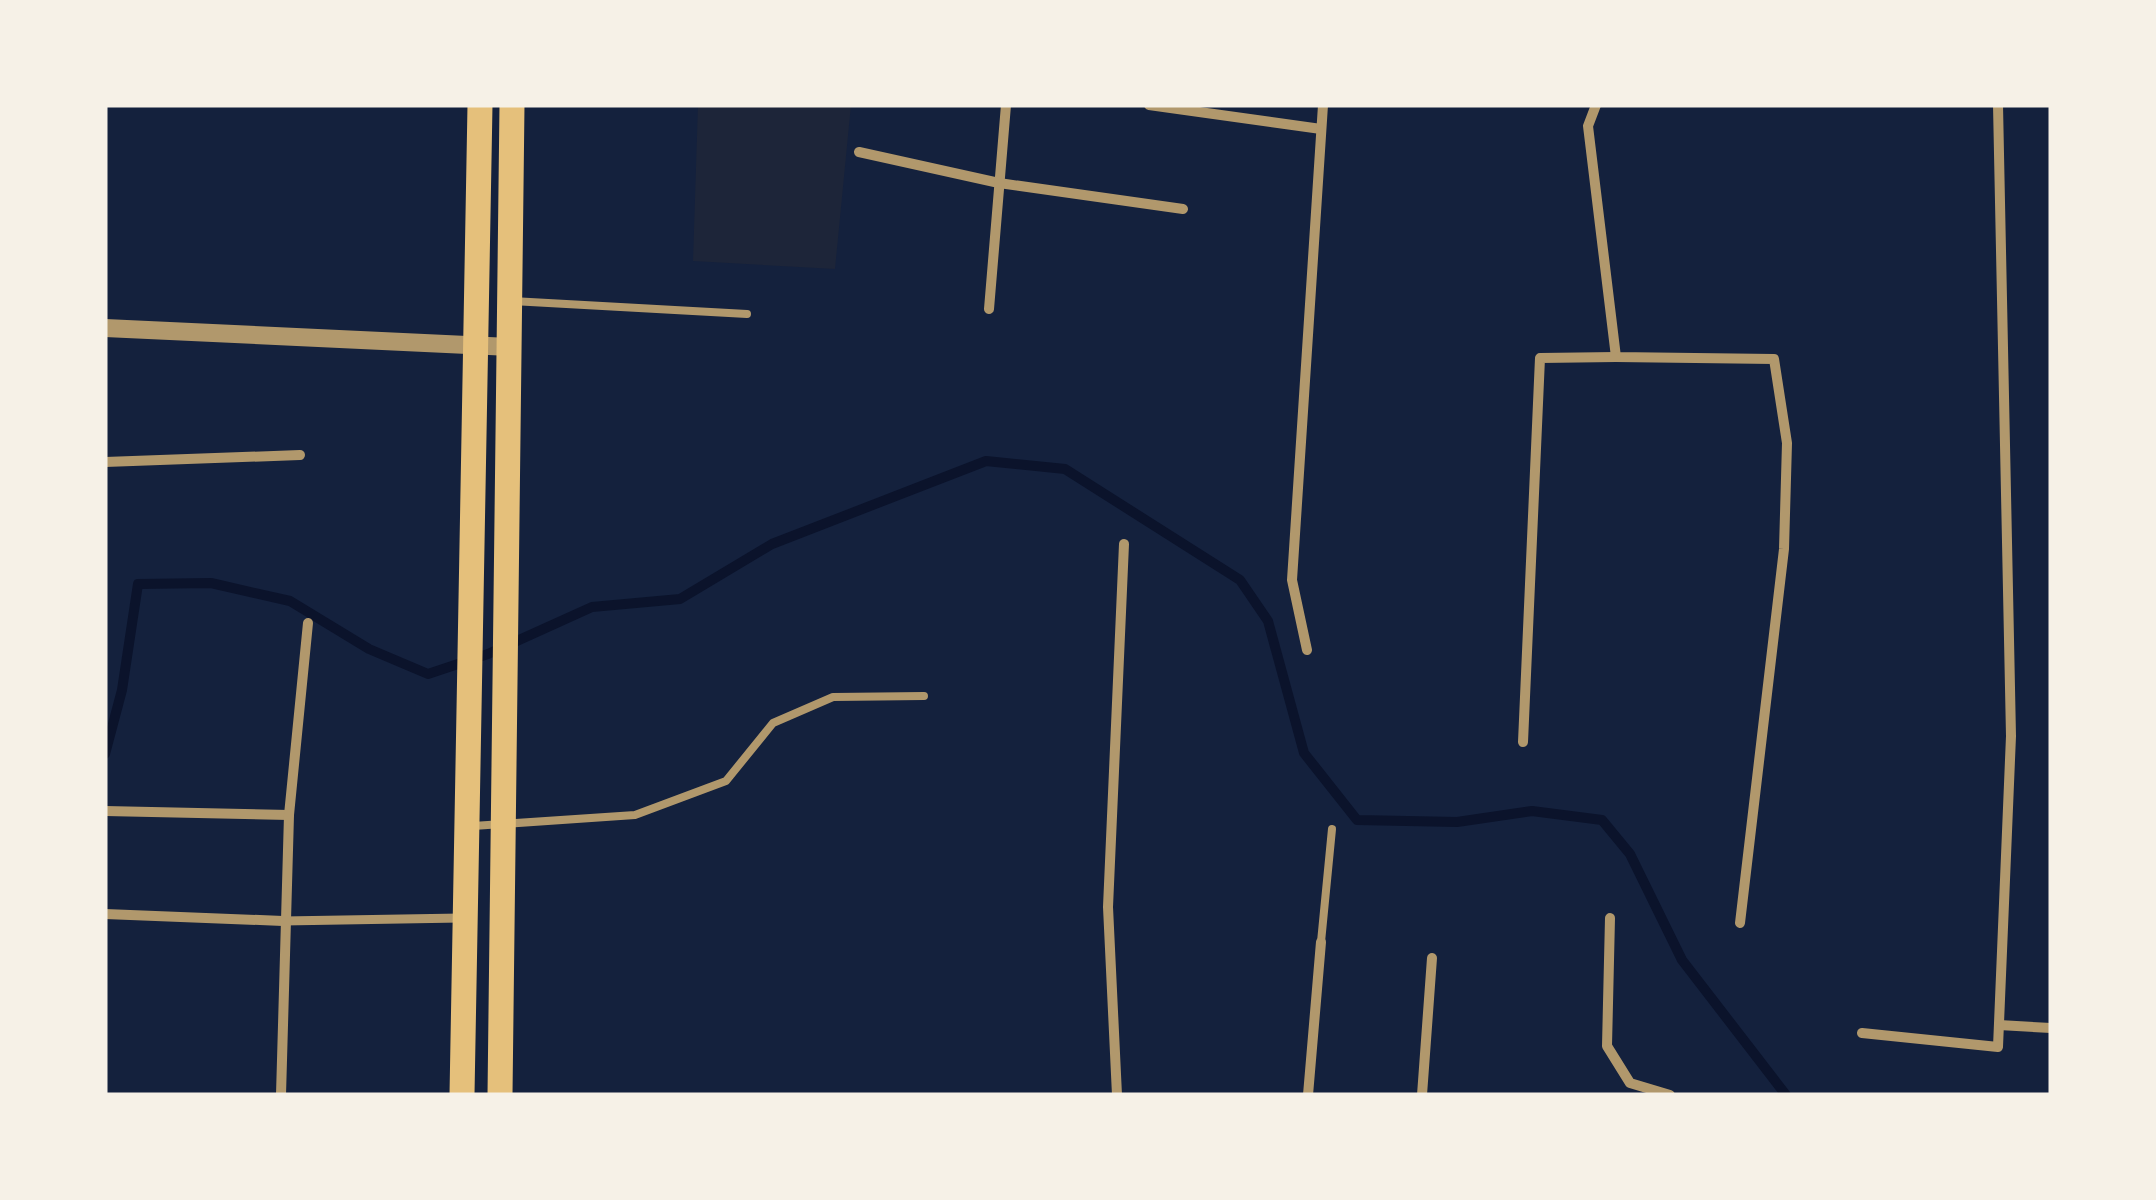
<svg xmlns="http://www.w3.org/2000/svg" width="2156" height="1200" viewBox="0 0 2156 1200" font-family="'IBM Plex Sans',sans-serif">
<rect width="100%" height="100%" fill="#14213d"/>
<polygon fill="#1d2539" points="698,105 851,105 835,269 693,261"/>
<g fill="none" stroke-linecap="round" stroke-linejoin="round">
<polyline stroke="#0b132b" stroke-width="10" points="105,754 122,690 138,584 211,583 290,601 369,649 428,674 488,654 592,607 680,599 772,544 986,461 1065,469 1240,580 1268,621 1304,753 1357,820 1457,822 1532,811 1602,820 1630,854 1682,960 1786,1095"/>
<g stroke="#b1986c" stroke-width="8">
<polyline points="512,301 747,314"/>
<polyline points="473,826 635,815 726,781 773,723 833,697 924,696"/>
<polyline points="1321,942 1332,829"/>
</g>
<polyline stroke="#b1986c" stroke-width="9" points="283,921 461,918"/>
<g stroke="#b1986c" stroke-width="10">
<polyline points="1149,105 1321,129"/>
<polyline points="1596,105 1588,126 1616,357 1774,359 1787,443 1784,549 1740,923"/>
<polyline points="859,152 999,183 1183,209"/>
<polyline points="989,309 1006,105"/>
<polyline points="105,462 300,455"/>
<polyline points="1307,650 1292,580 1323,105"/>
<polyline points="1523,742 1540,358 1616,357"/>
<polyline points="105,811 289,815"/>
<polyline points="105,914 283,921"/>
<polyline points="1610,918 1607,1046 1630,1083 1670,1095"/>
<polyline points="1999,1025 2051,1028"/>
<polyline points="1862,1033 1998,1047 2011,736 1998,105"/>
<polyline points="281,1095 289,815 308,623"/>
<polyline points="1117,1095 1108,907 1124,544"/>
<polyline points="1308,1095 1321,942"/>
<polyline points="1422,1095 1432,958"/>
</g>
<polyline stroke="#b1986c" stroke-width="18" points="105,328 511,347"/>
<g stroke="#e5c07b" stroke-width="25">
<polyline points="462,1095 480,105"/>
<polyline points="500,1095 512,105"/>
</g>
</g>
<rect width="2156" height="1200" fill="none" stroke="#f6f1e7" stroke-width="215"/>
</svg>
